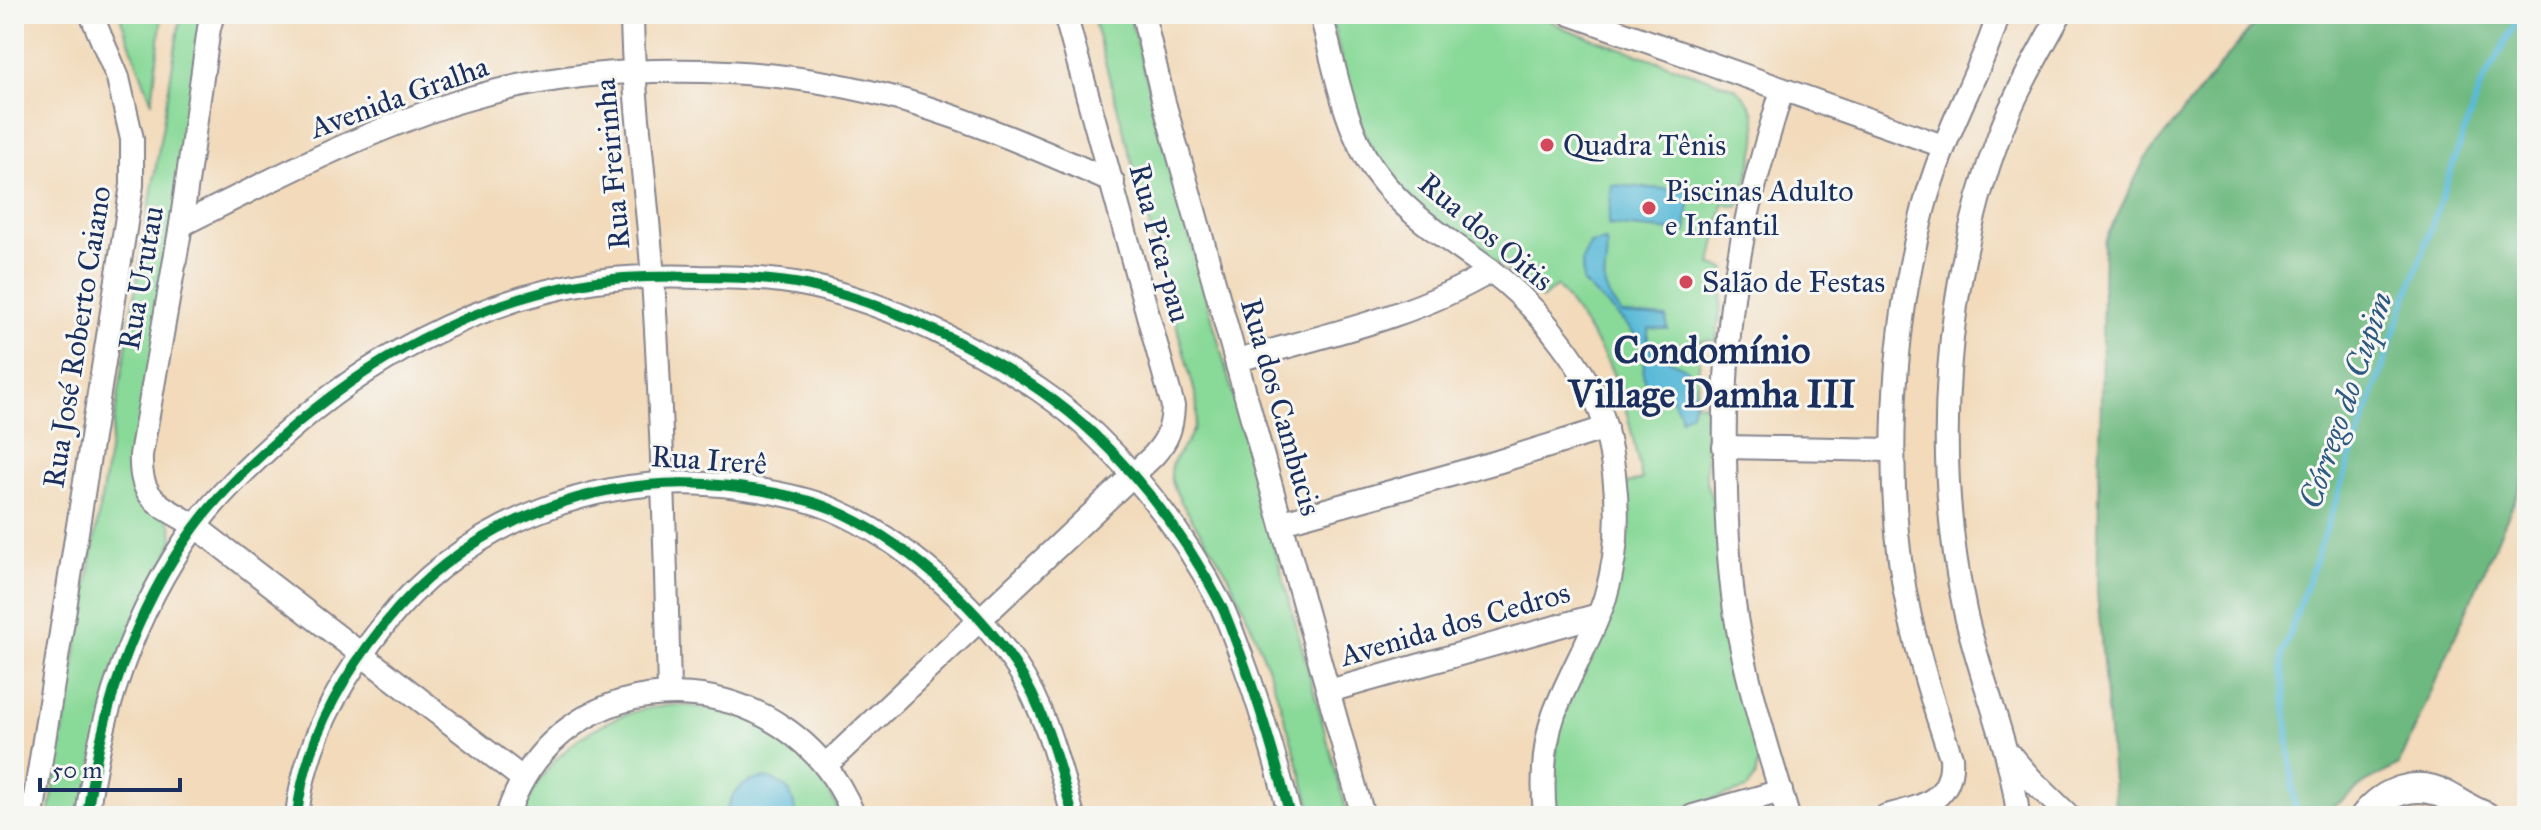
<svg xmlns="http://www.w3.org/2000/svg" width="2541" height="830" viewBox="0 0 2541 830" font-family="'IM FELL Great Primer',serif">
<rect width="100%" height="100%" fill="#f6f6f2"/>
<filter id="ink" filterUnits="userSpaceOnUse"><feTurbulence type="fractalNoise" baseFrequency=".0125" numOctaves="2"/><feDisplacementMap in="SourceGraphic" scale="16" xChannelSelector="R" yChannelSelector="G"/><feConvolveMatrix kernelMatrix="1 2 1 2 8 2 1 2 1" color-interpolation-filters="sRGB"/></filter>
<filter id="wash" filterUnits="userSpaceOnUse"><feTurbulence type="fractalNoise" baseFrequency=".006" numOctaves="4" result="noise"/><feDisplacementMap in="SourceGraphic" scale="32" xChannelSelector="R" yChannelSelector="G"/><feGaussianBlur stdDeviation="1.8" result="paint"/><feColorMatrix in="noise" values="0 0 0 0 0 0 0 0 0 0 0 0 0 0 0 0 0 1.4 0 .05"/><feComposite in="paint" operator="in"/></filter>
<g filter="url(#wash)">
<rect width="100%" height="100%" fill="#f2daba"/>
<g fill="#89d998" stroke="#52847b" stroke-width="2">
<polygon points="119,14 162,14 152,103"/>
<polygon points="181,14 206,14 137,458 172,528 173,539 81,816 49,816"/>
<path d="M1092 14H1129L1348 816H1313C1290 732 1266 648 1225 570 1212 546 1178 505 1172 481 1167 462 1181 453 1189 438 1197 426 1198 411 1196 397Z"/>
<path d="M1330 14H1537L1566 29 1735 88C1775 117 1749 168 1738 207L1723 204 1711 265 1726 269 1716 341 1701 340 1696 403 1706 404V482L1715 507 1724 594 1759 758 1755 778 1747 789 1657 816H1554L1550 806 1559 729 1572 694 1594 656 1610 615 1624 484 1642 480C1634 443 1627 405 1612 371 1597 340 1576 313 1557 286L1542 299C1493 255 1425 222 1386 170 1353 127 1344 65 1330 14Z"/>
<path d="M676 705C759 709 804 741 842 816H520C548 750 604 709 676 705Z"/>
</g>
<polygon fill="#6eb980" stroke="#44746f" stroke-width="2" points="2262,14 2527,14 2527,472 2399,765 2365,783 2322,816 2116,816 2097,592 2104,243 2145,159"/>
<g fill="#5abad8" stroke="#3a749b" stroke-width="2">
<polygon points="1612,185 1690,191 1686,232 1608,225"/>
<path d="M1606 241C1610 279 1592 279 1622 314L1666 317 1668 329 1649 328C1641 355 1669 358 1687 369L1695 396 1691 412 1681 419V414L1668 392 1648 389C1638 370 1647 367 1644 351 1640 333 1597 297 1583 283L1582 260 1590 244Z"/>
<path d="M765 778C791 783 791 793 797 816H725C730 793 741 781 765 778Z"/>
</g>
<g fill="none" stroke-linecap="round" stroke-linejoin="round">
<polyline stroke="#5abad8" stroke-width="6" points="2295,816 2282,656 2480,87 2521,14"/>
</g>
</g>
<g filter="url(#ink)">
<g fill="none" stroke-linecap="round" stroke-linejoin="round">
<g stroke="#86848c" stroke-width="26">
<g id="minor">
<path d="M213 14 209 28 181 225 141 455C139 501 160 504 195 526L523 779"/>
<path d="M632 14C633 103 647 191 653 280 662 418 666 555 669 693"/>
<polyline points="1143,14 1163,99 1363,816"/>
<path d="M1321 14C1334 64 1345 131 1376 173 1407 216 1450 240 1491 271 1536 305 1594 374 1606 430 1619 485 1622 543 1605 598 1592 638 1569 674 1554 714 1543 746 1542 783 1545 816"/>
<polyline points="1570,14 1943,146"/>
<path d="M1782 90C1770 131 1757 171 1748 213 1727 304 1722 397 1726 490 1727 539 1730 587 1739 635 1751 696 1770 756 1788 816"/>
<path d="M181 225C271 180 361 133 457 102 593 59 769 62 905 101 977 122 1045 152 1113 182"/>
<path d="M1238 360C1322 336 1415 317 1491 271"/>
<polyline points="1724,447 1892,450"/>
<polyline points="1283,522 1497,462 1606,428"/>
<polyline points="1329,691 1598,615"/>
<polyline points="2011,756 2032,780 2069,816"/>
<path d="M826 765 1153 456C1168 440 1172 428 1173 406L1065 14"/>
<polyline points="32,816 132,185 132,139 118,78 91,14"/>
<path d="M87 816C100 714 133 612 194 528 218 495 250 465 280 438 366 361 470 303 585 283 622 276 662 276 700 277 734 277 772 278 806 285 867 298 924 323 979 353 1020 376 1060 401 1095 435 1145 483 1189 543 1221 605 1229 621 1234 638 1241 655 1261 708 1276 761 1290 816"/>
<path d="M297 816C304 745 339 681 383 626 468 519 604 469 738 487 769 491 803 497 832 509 902 539 972 601 1015 664 1045 708 1059 765 1073 816"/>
<path d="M507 816C562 649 791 658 854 816"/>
<polyline points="1693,816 1781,791"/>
<path d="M1886 816C1921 807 1954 801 1951 757 1935 711 1921 665 1910 617 1882 490 1891 332 1924 207 1935 167 1950 130 1967 93 1978 67 1992 41 1998 14"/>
<path d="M2018 816C2011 746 1980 680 1965 611 1932 457 1944 281 2000 133 2016 92 2039 52 2060 14"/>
</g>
</g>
<g stroke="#86848c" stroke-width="32">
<path id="tertiary" d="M2365 816C2384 792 2416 779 2445 795 2459 802 2469 810 2485 816"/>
</g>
<use href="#minor" stroke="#fff" stroke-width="22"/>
<use href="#tertiary" stroke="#fff" stroke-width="28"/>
<g stroke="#f6f6f2" stroke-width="15">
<g id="cycleway">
<path d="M87 816C100 714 133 612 194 528 218 495 250 465 280 438 366 361 470 303 585 283 622 276 662 276 700 277 734 277 772 278 806 285 867 298 924 323 979 353 1020 376 1060 401 1095 435 1145 483 1189 543 1221 605 1229 621 1234 638 1241 655 1261 708 1276 761 1290 816"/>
<path d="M297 816C304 745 339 681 383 626 468 519 604 469 738 487 769 491 803 497 832 509 902 539 972 601 1015 664 1045 708 1059 765 1073 816"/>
</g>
</g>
<use href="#cycleway" stroke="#00873e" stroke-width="10"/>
</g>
</g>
<g fill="#d1495b" stroke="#f6f6f2" stroke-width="3">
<circle cx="1547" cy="145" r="8"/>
<circle cx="1649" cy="208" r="8"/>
<circle cx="1686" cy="282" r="8"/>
</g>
<g text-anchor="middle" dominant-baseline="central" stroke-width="6" stroke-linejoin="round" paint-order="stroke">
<g font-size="30" fill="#1b2f5e" stroke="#f6f6f2">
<text transform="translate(399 97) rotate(-20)">Avenida Gralha</text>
<text transform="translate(612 164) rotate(-95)">Rua Freirinha</text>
<text transform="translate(1486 232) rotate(40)">Rua dos Oitis</text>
<text transform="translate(1160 243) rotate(75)">Rua Pica-pau</text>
<text transform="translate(141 278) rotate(-80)">Rua Urutau</text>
<text transform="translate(77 337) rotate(-81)">Rua José Roberto Caiano</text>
<text transform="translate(1281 407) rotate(74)">Rua dos Cambucis</text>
<text transform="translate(709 460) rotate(4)">Rua Irerê</text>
<text transform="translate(1455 624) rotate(-16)">Avenida dos Cedros</text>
</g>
<g font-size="30" fill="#1b2f5e" stroke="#f6f6f2" text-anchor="start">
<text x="1563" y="145">Quadra Tênis</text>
<text x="1665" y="191">Piscinas Adulto<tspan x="1665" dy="34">e Infantil</tspan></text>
<text x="1702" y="282">Salão de Festas</text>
</g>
<g font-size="32" font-style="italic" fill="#2e5983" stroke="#f6f6f2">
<text transform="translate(2346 400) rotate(-71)">Córrego do Cupim</text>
</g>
<g font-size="38" font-weight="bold" fill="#1b2f5e" stroke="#f6f6f2">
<text x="1712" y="350">Condomínio<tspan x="1712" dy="44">Village Damha III</tspan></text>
</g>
</g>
<rect width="2541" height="830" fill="none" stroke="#f6f6f2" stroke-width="48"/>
<path d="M40 778v12h140v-12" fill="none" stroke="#1b2f5e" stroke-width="4"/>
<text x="52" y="778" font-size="24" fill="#1b2f5e" stroke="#f6f6f2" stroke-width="6" paint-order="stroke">50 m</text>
</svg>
